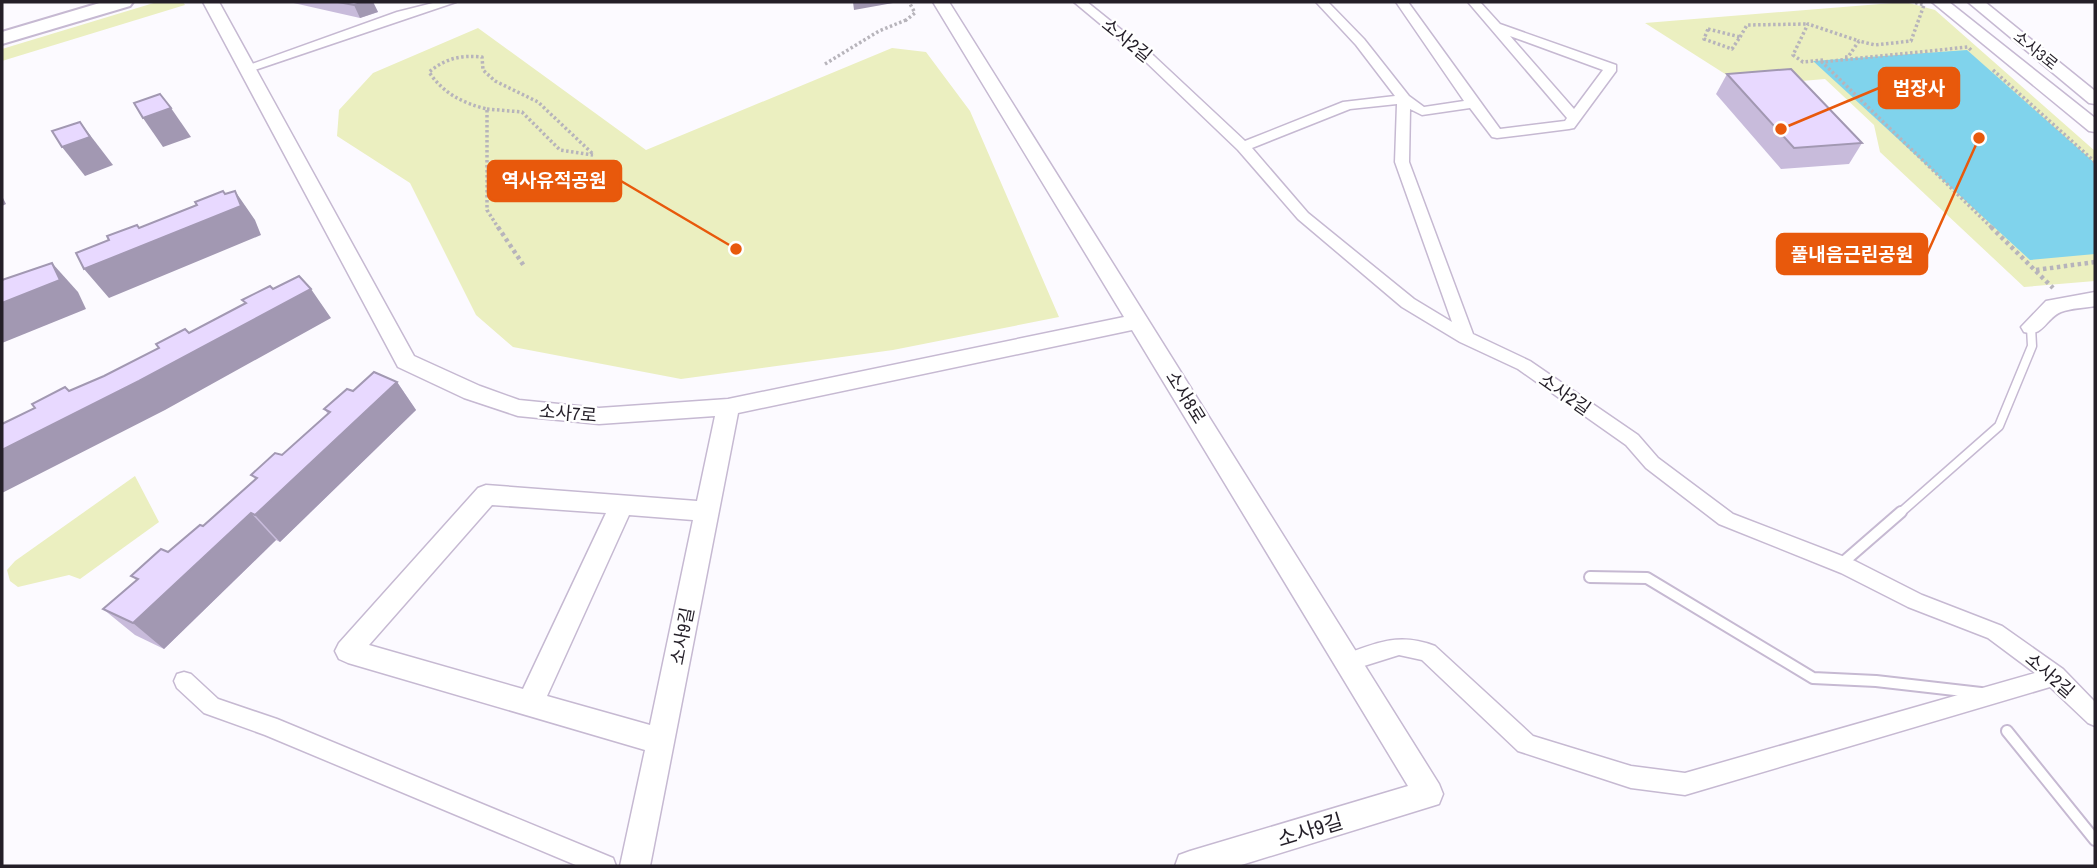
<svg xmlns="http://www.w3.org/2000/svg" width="2097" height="868" viewBox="0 0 2097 868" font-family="'Archivo Narrow','Noto Sans KR',sans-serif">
<rect width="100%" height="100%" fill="#fcfaff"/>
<g fill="#ebefc0">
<polygon points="157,2 183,2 185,5 2,61 2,49"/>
<polygon points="1905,2 1935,10 2095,151 2095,281 2024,287 1880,152 1874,125 1825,79 1744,86 1645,23"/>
<polygon points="478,28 646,150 892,48 926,52 970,111 1059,317 893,350 681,379 513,347 476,315 410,183 337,136 339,110 373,73"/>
<polygon points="135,476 159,522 80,579 69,575 18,587 10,581 7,570 15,561"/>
</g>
<polygon fill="#80d3ec" points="1967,50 2095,163 2095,254 2030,260 1813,61"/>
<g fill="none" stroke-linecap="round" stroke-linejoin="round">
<g stroke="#c6b9d2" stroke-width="11">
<polyline id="service-far1" points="1899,514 1999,426 2032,346 2031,327"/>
</g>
<g stroke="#c6b9d2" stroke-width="14">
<g id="service">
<polyline points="1840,565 1901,512"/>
<polyline points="1590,577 1647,578 1813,678 1876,681 1981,693"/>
<polyline points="2007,731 2095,840"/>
</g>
</g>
<g stroke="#c6b9d2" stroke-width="3">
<g id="minor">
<polygon points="437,2 456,2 252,71 247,72 241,68 397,12"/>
<path d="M1074 2H1087L1154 56 1245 141 1343 102 1395 96 1356 45 1316 2H1328L1364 39 1409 96 1424 107 1464 101 1396 2H1408L1500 129 1565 121 1567 118 1468 2H1480L1500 24 1616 65V71L1574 128 1569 129 1497 138 1492 137 1470 108 1422 115 1410 109 1409 162 1473 334 1530 361 1638 435 1658 458 1733 514 1855 561 1922 595 2002 626 2063 669 2095 702V726L2088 723 2050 687 1685 795 1631 788 1518 751 1422 660 1399 655 1348 671 1341 668 1338 662 1341 656C1375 643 1399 632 1435 646L1533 736 1631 766 1685 773 2035 673 1988 638 1908 607 1841 573 1719 524 1646 468 1626 445 1518 369 1460 342 1402 307 1298 219 1238 150 1146 62ZM1510 36 1603 70 1574 109ZM1397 104 1395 162 1452 322 1414 299 1308 213 1252 148 1350 109Z"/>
<polygon points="184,672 191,674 218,699 277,719 613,858 616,866 578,866 265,735 204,713 177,688 174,681 177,674"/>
</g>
</g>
<g stroke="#c6b9d2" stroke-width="3">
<g id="tertiary">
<path d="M203 2H219L414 356 480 386 519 400 599 408 728 399 1124 317 933 2H949L1439 784 1443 794 1439 804 1238 866H1175L1179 855 1190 851 1408 786 1132 330 738 413 650 866H620L645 750 348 663 339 659 335 651 339 643 478 488 486 485 697 501 715 416 599 424 518 416 464 398 398 367ZM492 505 606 513 523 689 369 645ZM629 515 693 520 650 725 547 696Z"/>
<polygon points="1932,2 1949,2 2095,118 2095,132 2089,131"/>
<polygon points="1968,2 1985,2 2095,91 2095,104 2089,103"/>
<path d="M2095 292V306C2085 308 2071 308 2061 312 2046 318 2043 338 2024 332L2021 327 2046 301Z"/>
</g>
</g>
<g stroke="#c6b9d2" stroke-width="4">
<polygon id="primary" points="103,2 133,2 130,6 2,44 2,32"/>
</g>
<g stroke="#b7b4bb" stroke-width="3.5" stroke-dasharray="2.5 2.5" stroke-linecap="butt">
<polyline points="905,21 915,13 909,2"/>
<polygon points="1708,29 1740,37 1732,49 1704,39"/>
<polyline points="1740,37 1747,25 1808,24"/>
<polyline points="1971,50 1968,47 1822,62 1993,229"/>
<polyline points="1845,57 1848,57 1859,41 1875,45 1911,41 1924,5 1913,2"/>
<polyline points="1823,60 1803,62 1793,55 1808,24 1859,41"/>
<polyline points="825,64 879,31 906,20"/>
<polyline points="1993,70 2095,162"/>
<polyline points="487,109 522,112 560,150 593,155"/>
<path d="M499 229 487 210V109C462 103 443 93 429 72 446 58 461 55 482 57L483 70 495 81 538 102 594 155"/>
</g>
<g stroke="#b7b4bb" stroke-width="4.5" stroke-dasharray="3.5 3.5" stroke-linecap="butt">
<polyline points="498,227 524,266"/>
<polyline points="1991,227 2053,288"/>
<polyline points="2036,270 2095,262"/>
</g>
<use href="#service-far1" stroke="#fff" stroke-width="8"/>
<use href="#service" stroke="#fff" stroke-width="10"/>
<use href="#minor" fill="#fff" fill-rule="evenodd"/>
<use href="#tertiary" fill="#fff" fill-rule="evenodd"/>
<use href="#primary" fill="#fff" fill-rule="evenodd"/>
</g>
<g fill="#c8bbdb">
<polygon points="289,2 373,2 378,12 360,18"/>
<polygon points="1727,74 1862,143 1849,164 1781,169 1716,94"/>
<polygon points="397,382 416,410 280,542 276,540 164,649 135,635 103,609 136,580 131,576 168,552 203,526 255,479 251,475 282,455 328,414 324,409 353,391"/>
</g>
<g fill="#a298b2">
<polygon points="365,2 373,2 378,12 360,18 354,5"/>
<polygon points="853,2 893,2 893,3 854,10"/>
<polygon points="171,108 191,137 163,147 143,118"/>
<polygon points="80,122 113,165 85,176 62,147"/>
<polygon points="235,191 255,220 261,235 109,298 84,269 150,242"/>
<polygon points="2,196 6,204 2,206"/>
<polygon points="52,263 78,292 86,309 2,343 2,303"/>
<polygon points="311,289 331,318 165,410 2,493 2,450 86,408"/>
<polygon points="397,382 416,410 280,542 255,515"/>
<polygon points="251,513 276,540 164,649 133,623"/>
</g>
<g fill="#e8d9ff" stroke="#a298b2" stroke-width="2">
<polygon points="338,2 365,2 354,5"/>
<polygon points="1791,69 1862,143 1794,148 1727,74"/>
<polygon points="160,94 171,108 143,118 134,103"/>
<polygon points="80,122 90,137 62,147 52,131"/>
<polygon points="223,191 225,194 235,191 241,206 84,269 76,253 109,240 107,236 137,225 139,228 197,205 195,202"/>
<polygon points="52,263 60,280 2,303 2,280"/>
<polygon points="299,276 311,289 139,381 2,450 2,424 35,408 32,404 65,387 69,391 104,376 159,348 156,344 185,329 189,333 246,303 242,300 270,286 273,289"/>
<polygon points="374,372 397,382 255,515 251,513 133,623 103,609 138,579 131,576 161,549 168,552 200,525 203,526 257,478 251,475 275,453 282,455 330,412 324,409 347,389 353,391"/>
</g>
<g text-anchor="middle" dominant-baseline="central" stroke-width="5" stroke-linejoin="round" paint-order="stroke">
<g font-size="16" fill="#241f28" stroke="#fff">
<text transform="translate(2036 50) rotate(39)">소사3로</text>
</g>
<g font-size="18" fill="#241f28" stroke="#fff">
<text transform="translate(1127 40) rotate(39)">소사2길</text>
<text transform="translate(1565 394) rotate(35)">소사2길</text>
<text transform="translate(1186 397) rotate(58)">소사8로</text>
<text transform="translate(568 413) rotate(5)">소사7로</text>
<text transform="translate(682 636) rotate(-79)">소사9길</text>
<text transform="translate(2050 675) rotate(41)">소사2길</text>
</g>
<g font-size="21" fill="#241f28" stroke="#fff">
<text transform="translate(1310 830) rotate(-17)">소사9길</text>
</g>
</g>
<path fill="none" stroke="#e8590c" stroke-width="2.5" d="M1781 129L1879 88M736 249L621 181M1979 138L1927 254"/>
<g fill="#e8590c" stroke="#fff" stroke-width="2.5">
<circle cx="1781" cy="129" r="7"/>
<circle cx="736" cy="249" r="7"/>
<circle cx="1979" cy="138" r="7"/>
</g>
<g fill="#e8590c" stroke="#e8590c" stroke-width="2.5">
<rect x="1879" y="68" width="80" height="40" rx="7"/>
<rect x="488" y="161" width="133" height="40" rx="7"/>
<rect x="1777" y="234" width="150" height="40" rx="7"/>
</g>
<g font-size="19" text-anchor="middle" font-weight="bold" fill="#fff">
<text x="1919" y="95">법장사</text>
<text x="554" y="187">역사유적공원</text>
<text x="1852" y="261">풀내음근린공원</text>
</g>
<rect width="2097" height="868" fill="none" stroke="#241f28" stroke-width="7"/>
</svg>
